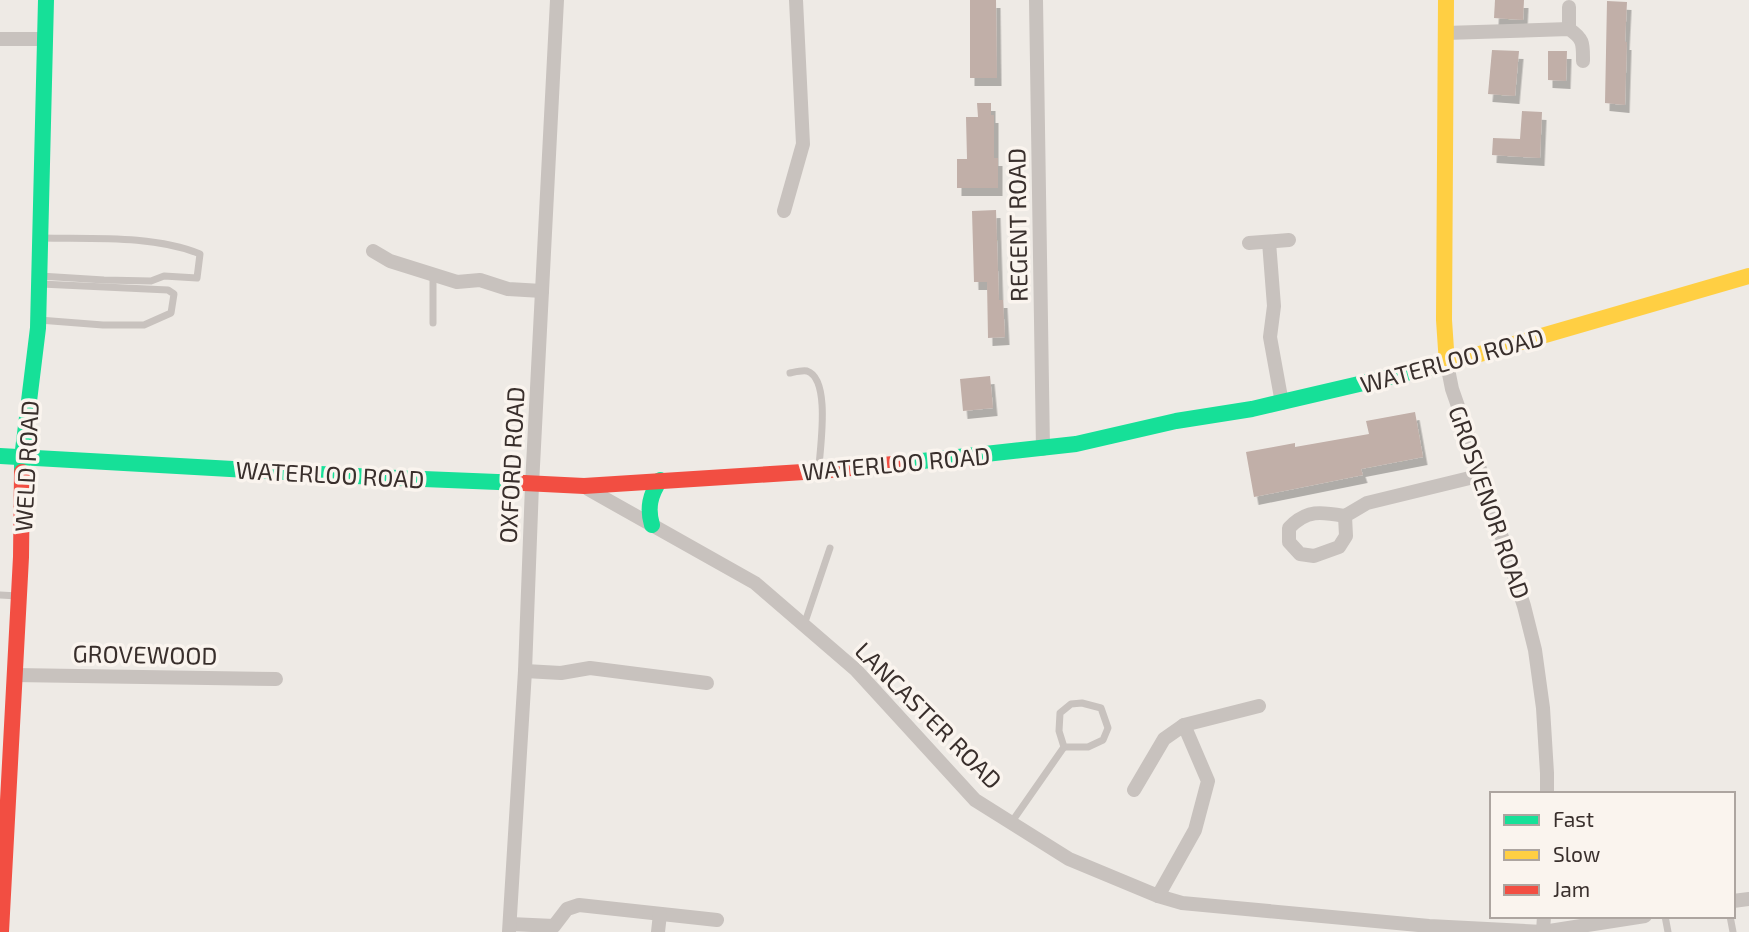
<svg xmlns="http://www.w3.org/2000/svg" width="1749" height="932" viewBox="0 0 1749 932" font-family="'Exo 2',sans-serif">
<defs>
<filter id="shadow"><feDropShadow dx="4.5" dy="8" stdDeviation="0" flood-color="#0004"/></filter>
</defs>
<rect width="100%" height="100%" fill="#eeeae5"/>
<g fill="#c1afa8" filter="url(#shadow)">
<polygon points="970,0 996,0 997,78 970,78"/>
<polygon points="1495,0 1524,0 1523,20 1494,18"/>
<polygon points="1607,1 1627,2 1625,42 1627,42 1625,105 1605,103"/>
<polygon points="1492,50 1519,51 1515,96 1488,94"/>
<polygon points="1548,51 1567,51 1566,81 1548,80"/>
<polygon points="977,103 991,103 991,115 994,115 994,158 998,158 998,188 957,188 957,159 967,159 966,117 978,117"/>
<polygon points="1522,111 1542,112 1540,158 1492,155 1493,138 1520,139"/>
<polygon points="996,210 999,300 1003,300 1005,337 988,338 987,282 974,282 972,211"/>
<polygon points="990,376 993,408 963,411 960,379"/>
<polygon points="1415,412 1423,457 1361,469 1363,475 1254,497 1246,452 1295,443 1295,447 1369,434 1366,421"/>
</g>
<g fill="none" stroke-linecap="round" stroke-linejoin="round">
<g stroke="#c8c2be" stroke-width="7">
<polyline points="433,275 433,323"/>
<path d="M40 276 104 280 151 281 164 276 197 278 200 254C154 235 91 239 43 238"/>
<polyline points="39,320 103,325 144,325 171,313 174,294 168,290 41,284"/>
<path d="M790 373C795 372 802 370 807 371 831 379 820 447 819 467"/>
<polyline points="0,595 18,596"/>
<polyline points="804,625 830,548"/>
<polygon points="1082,703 1101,708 1108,728 1103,740 1088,747 1064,747 1059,731 1060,713 1071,704"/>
<polyline points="1011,823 1064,747"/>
<polyline points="1665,916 1668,932"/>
<polyline points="1730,916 1733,932"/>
</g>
<g stroke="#c8c2be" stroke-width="14">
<polyline points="1036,0 1043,449"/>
<polyline points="1569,29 1569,7"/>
<path d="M1445 33 1569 29C1584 39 1583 44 1583 61"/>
<polyline points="0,39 45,39"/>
<polyline points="784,211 803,144 796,0"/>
<polyline points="1269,242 1274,306 1270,337 1282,403"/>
<polyline points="1249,243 1289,240"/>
<polyline points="373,251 390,261 457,282 480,280 508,289 542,291"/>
<polyline points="1447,364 1452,389 1482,475 1524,606 1535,650 1543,708 1547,773 1547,794"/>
<polyline points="588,489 755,583 856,670 975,800 1069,859 1158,896 1182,903 1429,926 1543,932 1645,916"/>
<path d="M1345 516C1322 512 1307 509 1289 528V542L1300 554 1314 556 1339 547 1346 536 1345 516 1367 503 1482 475"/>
<polyline points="525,671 561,673 590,668 707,683"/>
<polyline points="14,675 276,679"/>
<polyline points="1134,790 1164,739 1184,725 1259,706"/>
<polyline points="1158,896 1195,830 1208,781 1184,725"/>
<polyline points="1733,901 1749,899"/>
<polyline points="510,924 554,926 567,909 579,905 717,920"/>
<polyline points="509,932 525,671 532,485 557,0"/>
<polyline points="658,932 660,914"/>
<polyline points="1543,932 1544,916"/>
</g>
<g stroke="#16e098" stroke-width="16">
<polyline points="0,456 374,477 524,483"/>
<polyline points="904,463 1076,444 1176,421 1252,409 1445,364"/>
<polyline points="22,472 22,458 38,328 46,0"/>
<path d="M652 525C647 508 650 495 660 480"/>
</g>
<g stroke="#ffcf43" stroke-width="16">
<polyline points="1446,0 1444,320 1447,364"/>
<polyline points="1445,364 1749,276"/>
</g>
<g stroke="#f24e42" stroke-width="16">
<polyline points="524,483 584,486 819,471 904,463"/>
<polyline points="1,932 21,557 22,472"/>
</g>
</g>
<g text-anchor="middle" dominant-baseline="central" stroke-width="7" stroke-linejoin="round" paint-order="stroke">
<g font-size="24" fill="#392f2c" stroke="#faf4ee">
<text transform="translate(1017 225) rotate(-91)">REGENT ROAD</text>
<text transform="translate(1452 360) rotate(-15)">WATERLOO ROAD</text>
<text transform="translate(896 463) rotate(-5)">WATERLOO ROAD</text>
<text transform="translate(511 465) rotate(-87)">OXFORD ROAD</text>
<text transform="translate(26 466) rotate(-87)">WELD ROAD</text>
<text transform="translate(330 474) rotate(3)">WATERLOO ROAD</text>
<text transform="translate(1490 502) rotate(71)">GROSVENOR ROAD</text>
<text transform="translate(145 654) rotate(1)">GROVEWOOD</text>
<text transform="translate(929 715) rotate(45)">LANCASTER ROAD</text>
</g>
</g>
<rect x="1490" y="792" width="245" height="126" fill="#faf4ee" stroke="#ada5a0" stroke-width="2"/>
<rect x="1504" y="815" width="35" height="10" fill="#16e098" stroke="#ada5a0" stroke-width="2"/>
<text x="1553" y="827" font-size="21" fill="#392f2c">Fast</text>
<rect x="1504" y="850" width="35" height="10" fill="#ffcf43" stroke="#ada5a0" stroke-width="2"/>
<text x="1553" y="862" font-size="21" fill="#392f2c">Slow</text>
<rect x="1504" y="885" width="35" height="10" fill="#f24e42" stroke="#ada5a0" stroke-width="2"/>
<text x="1553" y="897" font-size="21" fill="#392f2c">Jam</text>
</svg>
